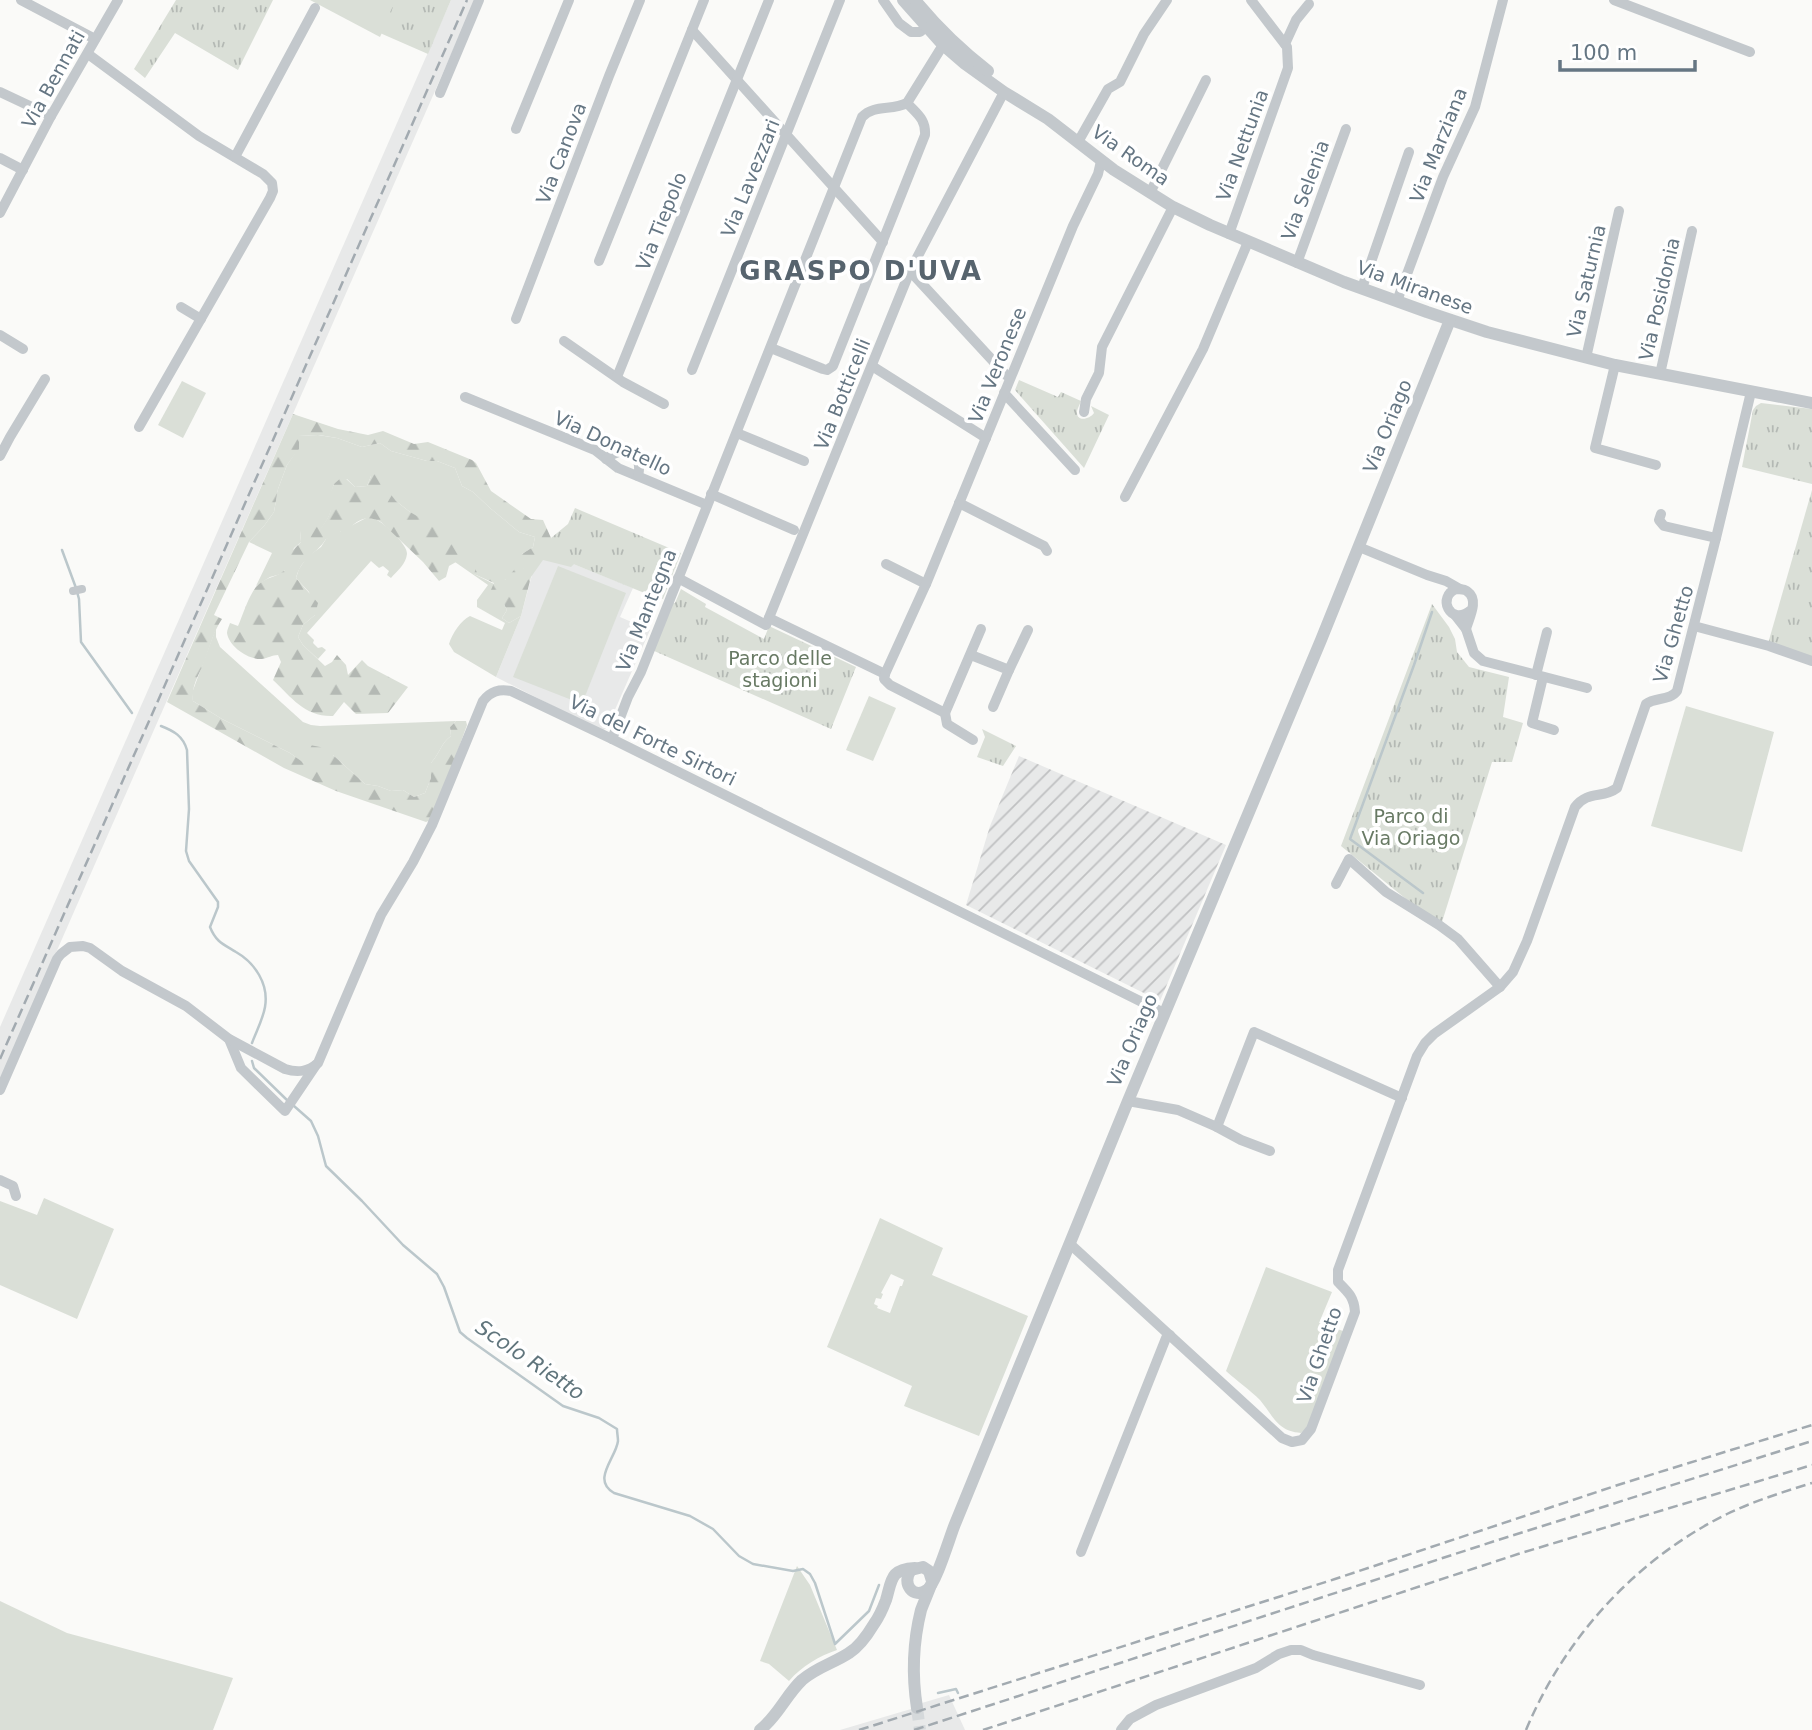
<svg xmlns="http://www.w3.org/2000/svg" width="1812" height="1730" viewBox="0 0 1812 1730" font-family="'DejaVu Sans',sans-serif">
<defs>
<pattern id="industrial-furrows" width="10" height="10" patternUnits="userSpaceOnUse" patternTransform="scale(1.75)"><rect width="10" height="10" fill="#e8e9e9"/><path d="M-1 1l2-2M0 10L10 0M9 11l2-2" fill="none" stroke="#c0c1c2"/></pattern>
<pattern id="forest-firs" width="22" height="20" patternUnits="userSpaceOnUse" patternTransform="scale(1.75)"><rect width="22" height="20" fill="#dadfd7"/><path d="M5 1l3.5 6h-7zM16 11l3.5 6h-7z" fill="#b4b9b4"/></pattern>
<pattern id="park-tufts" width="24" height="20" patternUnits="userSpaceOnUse" patternTransform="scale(1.75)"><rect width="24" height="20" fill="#dadfd7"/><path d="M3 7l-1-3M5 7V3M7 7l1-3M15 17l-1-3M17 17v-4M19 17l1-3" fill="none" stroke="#b4b9b4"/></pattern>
</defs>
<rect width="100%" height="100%" fill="#fafaf8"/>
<g fill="#e8e9e9">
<polygon points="451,0 475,0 0,1080 0,1027"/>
<polygon points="543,557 556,557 633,588 620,617 650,630 607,728 603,730 600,730 496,677 521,616 533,571"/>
<polygon points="949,1695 965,1730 840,1730 911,1709 915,1705"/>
</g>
<polygon fill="url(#industrial-furrows)" points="1019,756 1226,845 1160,1001 966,905 990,826"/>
<g fill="#dadfd7" fill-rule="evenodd">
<polygon points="310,0 397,0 380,37"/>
<polygon points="182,381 206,393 183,438 158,425"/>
<path d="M318 435 337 438 362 447 380 443 391 451 427 461H437L455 468 462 486 473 492 490 508 519 532 535 537 533 547 522 554 524 569 505 580 474 574 494 584 507 610 502 618 509 623 521 616 496 677 454 652 449 644C452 634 461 620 470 616L502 630 505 623 477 607V600L488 585 455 562 410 512 396 501 371 476 367 486 355 487 347 479 334 484 330 496C334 510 329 517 321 529L300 531 301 542 294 548 285 570 281 574 270 577 256 586 272 553 249 542 264 526 274 512 278 489 287 465 298 449 299 436Z"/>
<path d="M366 518C371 518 373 518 377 520 385 524 408 545 407 554 406 564 397 571 391 578L387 575 389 571 383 566 379 568 371 561 307 633 314 640 313 643 318 648 322 647 326 650 318 659 303 645 298 637 303 625 315 615 309 592 296 578 299 569 307 557 321 547 326 539Z"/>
<polygon points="558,566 626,593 582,704 513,677"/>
<path d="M216 628V637L220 647 303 722 311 725 320 726 456 721 450 727 451 736C441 743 440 753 431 763V778L425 793 414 797 403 790 391 791 378 786 365 784 333 755 305 764 290 753 222 719 193 701 192 693Z"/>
<polygon points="869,696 896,708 873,761 846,750"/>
<polygon points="1686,706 1774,732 1742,852 1651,826"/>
<polygon points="44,1198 114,1229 77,1319 0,1285 0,1201 37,1215"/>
<path d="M880 1218 943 1248 932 1275 1028 1316 979 1436 904 1406 912 1386 827 1347ZM891 1274 904 1280 902 1286H900L890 1313 877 1308 878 1306 874 1304 876 1298 881 1299 883 1294 881 1293Z"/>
<path d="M1266 1267 1332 1292 1319 1323 1346 1332 1310 1426 1301 1433C1277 1431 1274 1417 1260 1400 1250 1390 1237 1381 1226 1371Z"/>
<path d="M797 1566 810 1585 837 1650C819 1656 802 1666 789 1681L769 1664 760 1661Z"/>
<polygon points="0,1601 67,1633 233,1678 213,1730 0,1730"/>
</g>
<g fill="url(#forest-firs)">
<path d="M293 414 338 429 368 435 383 431 414 444 428 442 472 460 476 463 491 491 531 519 543 520 551 538 578 560 571 567 543 560 531 577 521 616 509 623 502 618 507 610 504 604H491L487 599 494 583 474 574 476 568 483 563 491 564 492 572 500 571 505 580 515 569H524L519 562 522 554 533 547 535 537 519 532 490 508 473 492 462 486 455 468 437 461H427L391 451 380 443 362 447 337 438 319 435 299 436V449L287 465 278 489 274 512 264 526 249 542 214 615 222 619C214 631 211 643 206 657 201 672 191 684 193 701L222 719 290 753 304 763 305 754 310 745 320 747 333 755 365 784 378 786 391 791 403 790 414 797 425 793 431 778V763C440 753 441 743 451 736L450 727 456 721H466L467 725 433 819 426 822 336 791 284 768 167 702Z"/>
<path d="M377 471 388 482V491L396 501 410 512 456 539 463 558 449 566 446 577 439 581 423 562 381 522C366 514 357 520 346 532L341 531 336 538 326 539C315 556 302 556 296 578L318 603 315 615 303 625 298 637 303 645 325 666 332 662 337 655 346 665 348 675 362 660 368 666 408 687 388 713 356 714 344 702 333 716C305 717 292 698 273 680L281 662 278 655C272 655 268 658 262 659 249 660 229 647 227 633 227 630 229 626 230 623L238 626C243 615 250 591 259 584 267 577 277 577 285 570L282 561 301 542 300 531 306 521 318 522 321 528C329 517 334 509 329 496L334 484 343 476 355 487 367 486 371 476Z"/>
</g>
<g fill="url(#park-tufts)">
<polygon points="176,0 273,0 238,70 175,33 145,78 134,69"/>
<polygon points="396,0 451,0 428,54 380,33"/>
<path d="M1019 380 1058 397 1061 392 1081 401C1080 404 1078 407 1077 411 1076 422 1089 420 1094 413L1091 406 1109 415 1084 468 1015 390Z"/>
<polygon points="1761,403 1812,409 1812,484 1742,467 1753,410 1756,406"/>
<polygon points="1812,490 1812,662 1767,647"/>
<polygon points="575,508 681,553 663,599 642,592 556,557 555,548 551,538 568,524"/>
<polygon points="681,589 706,604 705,607 764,639 769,626 856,667 831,729 652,650 670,603 675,603"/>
<polygon points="1432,604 1449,627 1455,639 1457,652 1469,667 1509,677 1503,717 1523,723 1512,762 1492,762 1442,922 1422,912 1341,846"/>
<polygon points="982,729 1016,746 1003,766 977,757 985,737"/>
</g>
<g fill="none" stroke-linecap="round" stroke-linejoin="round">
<g stroke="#bbc7cb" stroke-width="2.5">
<polyline points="62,550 76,588 79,599 81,642 132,713"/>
<path d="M161 726C174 731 183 736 187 750L189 809 186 851 189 861 218 902V907L210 927C216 942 223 944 236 952 255 963 269 984 265 1007 263 1019 256 1032 252 1043"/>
<polyline points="1423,893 1350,839 1414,665 1432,612"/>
<polyline points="252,1061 254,1068 289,1102"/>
<path d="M294 1106 311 1121 318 1136 326 1166 362 1201 403 1245 437 1274 444 1287 460 1332 467 1338 563 1406 599 1418 617 1429C617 1433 618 1437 618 1441 616 1458 591 1480 614 1493L690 1516 713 1529 739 1556 753 1564 793 1571 803 1569 810 1574 815 1583 835 1644 869 1611 879 1585"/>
<polyline points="938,1693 956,1689 958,1693"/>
</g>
<polyline stroke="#d5d9db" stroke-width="12" stroke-dasharray="12 6" stroke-linecap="butt" points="917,1708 920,1730"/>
<polyline stroke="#c3c8cc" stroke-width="8" points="73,591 82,589"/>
<g stroke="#c3c8cc" stroke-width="10">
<polyline points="21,0 95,39"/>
<polyline points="883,0 899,23 911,32 920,32 926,27"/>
<polyline points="1614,0 1750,52"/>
<polyline points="692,30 883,242"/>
<polyline points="1285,44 1296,20 1309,4"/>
<polyline points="88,54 199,136 263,174 272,183 273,191 270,198 139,427"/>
<polyline points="0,92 51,116"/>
<polyline points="440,93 479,0"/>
<polyline points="516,129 569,0"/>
<polyline points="1078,142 1108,89 1120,82 1144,34 1167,0"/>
<polyline points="235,157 315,8"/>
<polyline points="0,158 23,170"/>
<polyline points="1150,193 1206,80"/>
<polyline points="0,213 51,116 118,0"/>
<polyline points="1229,234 1288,68 1287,47 1251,0"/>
<polyline points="599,261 704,0"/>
<polyline points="1297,263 1346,129"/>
<polyline points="910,271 1006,375 1010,377"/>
<polyline points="1362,288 1409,152"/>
<polyline points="1397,301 1443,177 1475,107 1503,0"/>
<polyline points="181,307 201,319"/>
<polyline points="516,319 609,76 640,0"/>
<polyline points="0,335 23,349"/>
<polyline points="564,341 623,382 664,404"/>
<path d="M771 348 823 369 827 370 833 366 925 135C926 119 917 114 907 103"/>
<polyline points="1586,358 1619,211"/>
<polyline points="1615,365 1595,448 1656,465"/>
<polyline points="872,366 986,438"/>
<polyline points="692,370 840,0"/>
<polyline points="1660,374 1692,231"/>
<polyline points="617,377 769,0"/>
<polyline points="1004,393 1075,470"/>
<polyline points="465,397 595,450 618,468 707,505"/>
<polyline points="1084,412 1086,399 1099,373 1102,347 1173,207"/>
<polyline points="737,433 804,461"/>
<polyline points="0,456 10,437 45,379"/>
<path d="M606 459C622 444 644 453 638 476"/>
<polyline points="711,494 794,530"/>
<polyline points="1125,497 1203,349 1248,242"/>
<polyline points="959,503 1044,546 1047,551"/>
<polyline points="1661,514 1659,520 1664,526 1716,538"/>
<polyline points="1359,547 1427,575 1446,581 1460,589"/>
<polyline points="886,564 926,584"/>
<polyline points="678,578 766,625 910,271 1004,92"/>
<polyline points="1455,615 1466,629 1474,653 1483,661 1587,688"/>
<polyline points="769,618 885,674"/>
<polyline points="1694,626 1769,646 1812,661"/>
<path d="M1466 629C1469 618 1479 600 1468 592 1465 589 1460 589 1457 589 1436 595 1450 628 1471 610"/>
<polyline points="971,655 1009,670 993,707"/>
<polyline points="1009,670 1028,630"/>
<polyline points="885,674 926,584 1073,226 1098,174 1101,161"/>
<polyline points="885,674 884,679 890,685 945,713 981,629"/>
<polyline points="1536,675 1547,632"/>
<polyline points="1543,677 1532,723 1554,730"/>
<polyline points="945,713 947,724 973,740"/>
<path d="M612 739 628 697 641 672 862 117C874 104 892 111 907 103L943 45"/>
<polyline points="1336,884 1349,859 1386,892 1439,925 1458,939 1500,987"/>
<polyline points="229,1039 241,1068 285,1111 316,1065"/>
<path d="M0 1090 57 959 61 954 70 947 83 946 90 948 122 971 186 1006 229 1039 285 1069C298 1073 308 1072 318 1063L381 915 413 862 432 825 483 701C491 691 499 689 511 691L612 739 1164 1013"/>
<polyline points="1128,1101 1178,1110 1217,1127 1254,1032 1402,1098"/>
<polyline points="1217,1127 1241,1140 1270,1151"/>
<polyline points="0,1180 13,1186 16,1196"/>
<path d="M1070 1244 1282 1438 1292 1442 1302 1440 1311 1429 1355 1312C1354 1297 1348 1292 1338 1282V1270L1417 1056 1425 1043 1434 1034 1500 987 1513 972 1527 941 1575 807C1588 790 1603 799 1617 788L1646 704C1655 697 1670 701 1677 691L1716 538 1751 392"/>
<polyline points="1081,1552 1166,1338 1170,1335"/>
<polyline points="1121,1730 1130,1719 1156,1705 1256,1668 1279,1654 1291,1650 1301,1650 1313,1655 1420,1685"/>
</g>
<g stroke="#c3c8cc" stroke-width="12">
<polyline points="903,0 943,45 965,64 1004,92 1048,119 1114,170 1173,207 1210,225 1344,282 1427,312 1487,332 1615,365 1812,403"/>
<path d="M915 0C937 27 961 50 988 71"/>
<path d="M932 1581 929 1571 923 1567 911 1570C901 1583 913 1600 927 1590 936 1584 950 1536 955 1524L1128 1101 1321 640 1450 320"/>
<path d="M917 1708C912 1676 913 1642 921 1610 924 1602 928 1593 931 1585"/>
<path d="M760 1730C778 1716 786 1695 802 1680 817 1667 834 1663 849 1653 859 1647 868 1634 874 1624 879 1617 883 1608 886 1600 892 1580 890 1569 915 1568"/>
</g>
<g stroke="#a2aab0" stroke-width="2.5" stroke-dasharray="10 5" stroke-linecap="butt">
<polyline points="0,1059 467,0"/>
<polyline points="859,1730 1335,1579 1621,1484 1812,1425"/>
<polyline points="914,1730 1495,1541 1812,1441"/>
<polyline points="983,1730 1518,1554 1812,1465"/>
<path d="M1526 1730C1565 1637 1636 1559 1727 1514 1754 1501 1783 1492 1812 1483"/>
</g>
</g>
<g text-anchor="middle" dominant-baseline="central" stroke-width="7" stroke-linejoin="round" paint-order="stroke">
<g font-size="19" fill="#657683" stroke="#fff">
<text transform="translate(53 79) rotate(-61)">Via Bennati</text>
<text transform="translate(1242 145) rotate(-70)">Via Nettunia</text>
<text transform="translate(1438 145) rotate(-68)">Via Marziana</text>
<text transform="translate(561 153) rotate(-69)">Via Canova</text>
<text transform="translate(1131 155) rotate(35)">Via Roma</text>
<text transform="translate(750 178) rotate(-68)">Via Lavezzari</text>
<text transform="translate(1305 190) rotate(-70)">Via Selenia</text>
<text transform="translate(661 221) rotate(-68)">Via Tiepolo</text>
<text transform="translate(1586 281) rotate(-77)">Via Saturnia</text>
<text transform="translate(1415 287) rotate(20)">Via Miranese</text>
<text transform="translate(1659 299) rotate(-77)">Via Posidonia</text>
<text transform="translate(997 365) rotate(-68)">Via Veronese</text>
<text transform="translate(842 394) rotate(-68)">Via Botticelli</text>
<text transform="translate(1387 426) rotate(-68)">Via Oriago</text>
<text transform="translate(613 443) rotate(25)">Via Donatello</text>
<text transform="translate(646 610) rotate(-68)">Via Mantegna</text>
<text transform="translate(1673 634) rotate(-74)">Via Ghetto</text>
<text transform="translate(653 740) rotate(26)">Via del Forte Sirtori</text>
<text transform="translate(1132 1040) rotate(-67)">Via Oriago</text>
<text transform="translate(1319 1355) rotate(-71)">Via Ghetto</text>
</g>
<g font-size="19" fill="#687a64" stroke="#fff">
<text x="780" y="658">Parco delle<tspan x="780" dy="22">stagioni</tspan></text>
<text x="1411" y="816">Parco di<tspan x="1411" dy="22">Via Oriago</tspan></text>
</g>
<g font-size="21" font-style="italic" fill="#60757c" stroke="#fff">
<text transform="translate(530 1360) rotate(34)">Scolo Rietto</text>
</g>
<g font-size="26" font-weight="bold" letter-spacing="2" fill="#57646e" stroke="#fff">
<text x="861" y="271">GRASPO D'UVA</text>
</g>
</g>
<path d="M1560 60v10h135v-10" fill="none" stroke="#657683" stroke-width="3.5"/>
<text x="1570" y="60" font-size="21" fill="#657683" stroke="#ffffff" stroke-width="5" paint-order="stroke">100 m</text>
</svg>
